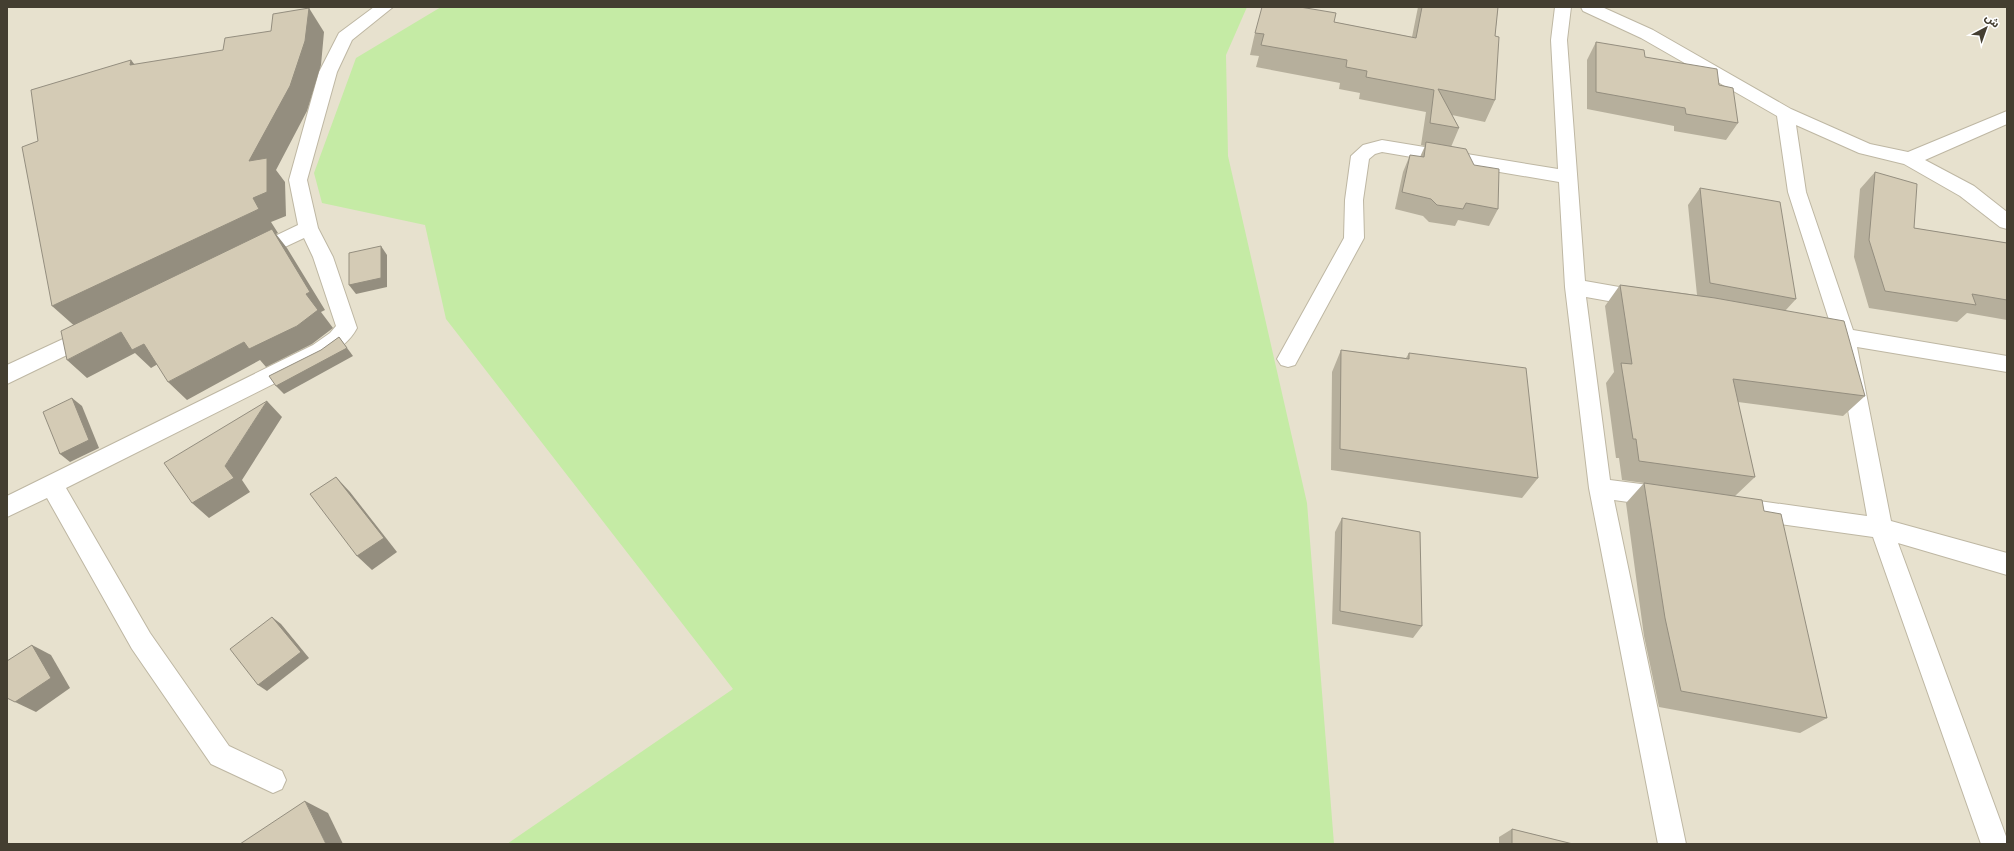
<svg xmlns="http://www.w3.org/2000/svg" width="2014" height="851" viewBox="0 0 2014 851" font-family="Lato,'Noto Sans Arabic',sans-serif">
<rect width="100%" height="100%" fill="#f2efe1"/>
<rect fill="#e7e1ce" x="7" y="7" width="2000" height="837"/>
<polygon fill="#c5eba5" points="441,7 1247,7 1226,55 1228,156 1307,503 1334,844 507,844 733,689 446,319 425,225 322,203 314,173 356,58"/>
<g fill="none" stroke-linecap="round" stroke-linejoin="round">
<g stroke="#beb7a3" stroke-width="2">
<g id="minor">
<path d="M374 7H393L352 40 337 72 307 180 318 228 333 257 357 328C350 341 339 349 327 357L66 488 150 633 229 746 282 771 286 780 282 789 273 793 211 764 132 649 47 498 7 517V496L313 345 330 333 336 326 313 257 304 238 255 261 248 259 245 254 248 249 298 225 289 180 319 72 339 33Z"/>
<polygon points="1555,7 1571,7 1567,40 1585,281 1642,291 1649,294 1652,299 1649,304 1642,307 1586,297 1610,480 1664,487 1672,490 1675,497 1672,504 1664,507 1614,500 1686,844 1658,844 1589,488 1565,287 1559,182 1382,152 1375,154 1369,159 1363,200 1364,238 1295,365 1288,367 1281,365 1277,359 1344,238 1345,200 1351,156 1363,145 1382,140 1558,169 1551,40"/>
<polygon points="1581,7 1602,7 1653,30 1791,109 1870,144 1908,152 2007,111 2007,124 1925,160 1974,186 2007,212 2007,229 2000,227 1960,196 1904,164 1859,153 1796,125 1806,192 1853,330 2007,356 2007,372 1857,347 1891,521 2007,553 2007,575 1898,543 2007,839 2007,844 1981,844 1873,537 1752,520 1744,517 1740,510 1744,503 1752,500 1867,516 1836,343 1824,340 1821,334 1824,328 1831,326 1788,192 1777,116 1641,38 1583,11"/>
<polygon points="91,326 98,328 101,334 98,340 7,384 7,365"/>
</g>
</g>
<use href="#minor" fill="#fff" fill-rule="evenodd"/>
</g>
<g fill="#b6af9c">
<polygon points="1418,7 1498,7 1495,36 1495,100 1485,122 1452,115 1459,128 1451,147 1498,209 1489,226 1458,220 1455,226 1429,222 1423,216 1395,209 1403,172 1410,155 1420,157 1425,146 1421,145 1426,112 1359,99 1360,93 1339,89 1340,83 1256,67 1259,56 1250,55 1255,33 1334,22 1412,37"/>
<polygon points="1596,42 1645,57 1719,85 1738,123 1726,140 1674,131 1674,126 1587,109 1587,60"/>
<polygon points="1875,172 1914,228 2007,243 2007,320 1967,313 1957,322 1869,308 1854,257 1860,189"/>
<polygon points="1700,188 1796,299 1785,311 1865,396 1843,416 1738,402 1755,477 1735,496 1764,511 1827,718 1800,733 1659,707 1644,636 1626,503 1644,483 1622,480 1619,458 1616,458 1606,383 1614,372 1605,306 1620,285 1697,295 1688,205"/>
<polygon points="1341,350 1406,358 1409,353 1538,478 1522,498 1331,470 1332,372"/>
<polygon points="1342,518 1422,626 1413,638 1332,624 1335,532"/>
<polygon points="1512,829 1573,844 1499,844 1499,837"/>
</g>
<g fill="#948e7f">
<polygon points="309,8 324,32 321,65 307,111 276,170 285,182 286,216 271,222 278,233 276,234 287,248 325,310 321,312 333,328 312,344 266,367 260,360 187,400 168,382 244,342 297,326 78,329 52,306 253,198 249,161"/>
<polygon points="131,60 151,85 130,65"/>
<polygon points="381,246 387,255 387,287 356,294 349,285"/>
<polygon points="121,332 144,344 163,361 151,368 135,353 87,378 67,360"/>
<polygon points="339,337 353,356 284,394 276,386"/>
<polygon points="72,398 82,406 99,448 70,462 60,454"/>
<polygon points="267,401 282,417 242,480 250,492 209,518 192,503 225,466"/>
<polygon points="336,477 350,492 397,552 372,570 357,556"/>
<polygon points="272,617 281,624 309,658 267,691 258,685"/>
<polygon points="32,645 51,655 70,688 36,712 15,702"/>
<polygon points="305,801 328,813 343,844 326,844"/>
</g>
<g fill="#d4cbb5" stroke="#948e7f">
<polygon points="1262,7 1300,7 1336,13 1334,22 1416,38 1422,7 1498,7 1495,36 1499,37 1495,100 1438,89 1459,128 1430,123 1434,90 1366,77 1367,71 1346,67 1347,60 1261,45 1264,34 1255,33"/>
<polygon points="309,8 305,41 290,86 249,161 267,158 267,192 253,198 259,209 52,306 22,147 38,141 31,90 131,60 130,65 223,50 225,38 271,31 273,14"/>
<polygon points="1596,42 1644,50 1645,57 1717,69 1719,85 1733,88 1738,123 1686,114 1685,108 1596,92"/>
<polygon points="1426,142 1466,149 1474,165 1499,169 1498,209 1466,203 1463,209 1437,205 1431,199 1402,192 1410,155 1424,157"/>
<polygon points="1875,172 1917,184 1914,228 2007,243 2007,300 1972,294 1976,305 1885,291 1869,240"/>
<polygon points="1700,188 1780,202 1796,299 1710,283"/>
<polygon points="272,229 310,292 306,294 318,310 297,326 249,349 244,342 168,382 144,344 132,350 121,332 67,360 61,331"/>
<polygon points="381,246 381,278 349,285 349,253"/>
<polygon points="1620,285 1715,298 1844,321 1865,396 1733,379 1755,477 1639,461 1636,439 1633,439 1621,363 1632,364"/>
<polygon points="339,337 347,348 276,386 269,376 321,350"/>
<polygon points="1341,350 1409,359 1409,353 1526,368 1538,478 1340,449"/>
<polygon points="72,398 89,440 60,454 43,412"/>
<polygon points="267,401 225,466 234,478 192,503 164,463"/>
<polygon points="336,477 384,538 357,556 310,494"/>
<polygon points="1644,483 1762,500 1764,511 1781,514 1827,718 1681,691 1665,618"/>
<polygon points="1342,518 1420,532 1422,626 1340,611"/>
<polygon points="272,617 301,652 258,685 230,649"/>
<polygon points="32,645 51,678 15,702 7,698 7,661"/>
<polygon points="305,801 326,844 240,844"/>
<polygon points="1512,829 1573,844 1512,844"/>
</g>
<rect width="2014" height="851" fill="none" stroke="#443e31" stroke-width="16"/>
<g transform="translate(1986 28) rotate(41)" stroke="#ffffff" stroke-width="3" paint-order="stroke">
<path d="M0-3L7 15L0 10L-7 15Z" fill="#443e31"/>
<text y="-6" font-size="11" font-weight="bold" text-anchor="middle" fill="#443e31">ش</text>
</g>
</svg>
